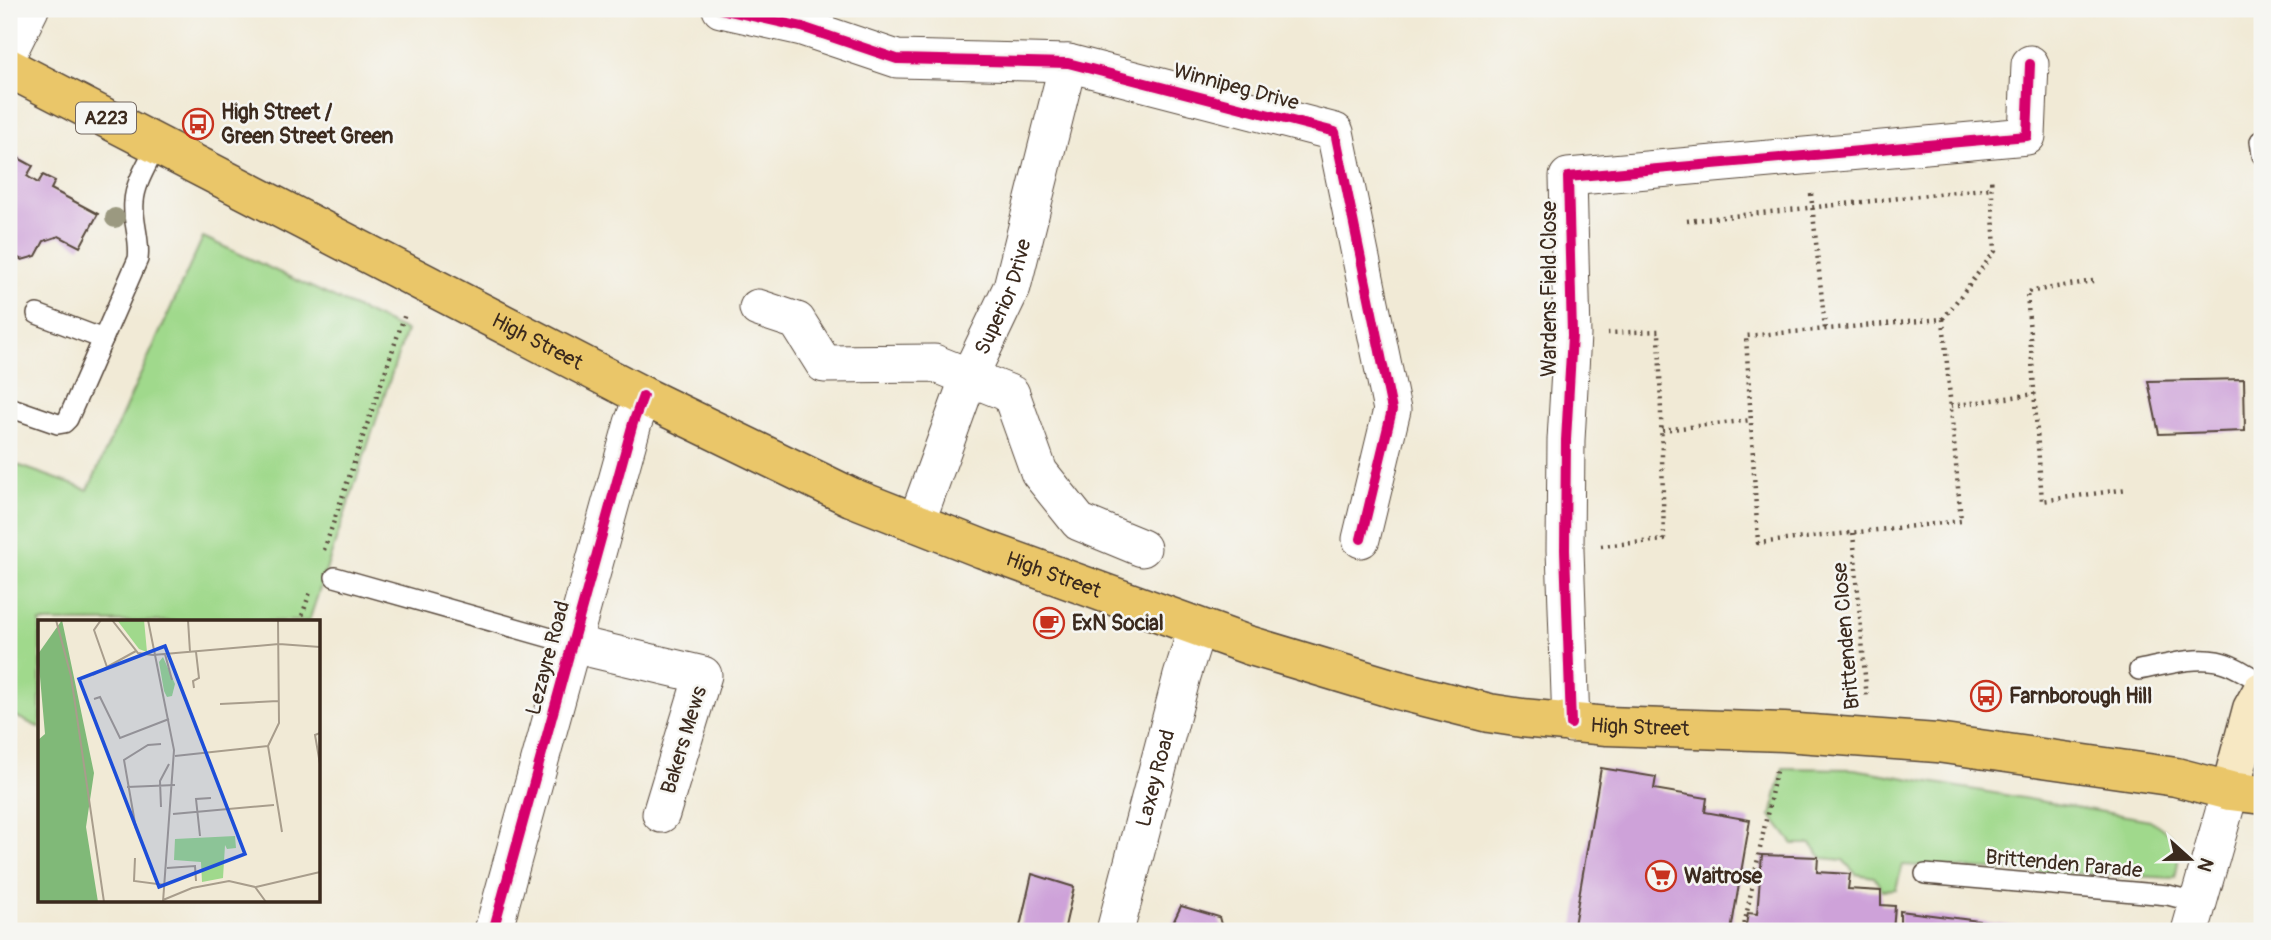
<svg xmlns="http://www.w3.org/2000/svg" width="2271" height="940" viewBox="0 0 2271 940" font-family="Pangolin,sans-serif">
<rect width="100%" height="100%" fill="#f6f6f2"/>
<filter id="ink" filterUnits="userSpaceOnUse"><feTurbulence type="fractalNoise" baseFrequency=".0143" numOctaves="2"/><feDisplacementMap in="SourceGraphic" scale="14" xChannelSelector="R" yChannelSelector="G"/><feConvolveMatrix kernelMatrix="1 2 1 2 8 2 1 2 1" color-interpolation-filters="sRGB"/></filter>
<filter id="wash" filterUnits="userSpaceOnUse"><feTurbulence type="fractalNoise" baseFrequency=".00686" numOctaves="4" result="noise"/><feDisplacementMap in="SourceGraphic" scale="28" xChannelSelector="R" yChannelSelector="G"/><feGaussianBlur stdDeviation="1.57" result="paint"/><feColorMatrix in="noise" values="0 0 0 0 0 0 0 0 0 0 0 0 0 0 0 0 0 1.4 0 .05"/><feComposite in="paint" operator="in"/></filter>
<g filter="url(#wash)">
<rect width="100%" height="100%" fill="#f1ead6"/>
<g fill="#a0d98c" stroke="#6e8255" stroke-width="2">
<polygon points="203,237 406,331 309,621 40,622 40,728 9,713 9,462 88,490"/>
<path d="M1783 768 1854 769 2150 820C2179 840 2183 843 2175 878L1902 865 1896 889 1882 890 1874 877 1856 874 1843 860 1823 858 1811 844H1793L1771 816Z"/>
</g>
<g id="blocks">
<g fill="#cea2d9">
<polygon points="9,153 33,166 27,176 38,183 43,175 55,181 51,189 98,214 80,247 59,236 44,241 36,256 22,260 9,253"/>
<polygon points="2244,379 2245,431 2159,434 2148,381"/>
<polygon points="1601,768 1656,777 1654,789 1707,798 1705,812 1750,820 1731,931 1573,931"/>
<polygon points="1762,855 1818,857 1817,872 1850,874 1848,889 1881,891 1881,905 1895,906 1893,931 1745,931 1748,913 1757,914"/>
<polygon points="1032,874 1074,887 1064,931 1019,931"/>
<polygon points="1181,906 1219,917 1222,928 1233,931 1169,931"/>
<polygon points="1900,911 2042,929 2042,931 1900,931"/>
</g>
</g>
</g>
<g filter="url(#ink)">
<use href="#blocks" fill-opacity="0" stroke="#56473a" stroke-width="2"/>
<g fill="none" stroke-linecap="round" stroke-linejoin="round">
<g stroke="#56473a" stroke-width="22">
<g id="lane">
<polyline points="2260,141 2262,155"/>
<polyline points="37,314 103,339"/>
<path d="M9 407 58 424 64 423 68 419 138 259C141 240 132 221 134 202 135 182 149 162 157 144"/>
<polyline points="335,577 572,644"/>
<path d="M2139 670C2163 666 2192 656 2217 661 2233 664 2248 675 2262 683"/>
<polyline points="1925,874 2168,895 2199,903"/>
</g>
</g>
<g stroke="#56473a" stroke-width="39">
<g id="street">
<polyline points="721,9 802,27 897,59 1068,63 1335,132 1392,410 1361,539"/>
<polyline points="9,51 30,9"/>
<polyline points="758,308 797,321 824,364 934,363 1011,394 1039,472 1079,522 1142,548"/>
<path id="s1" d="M916 523 969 377 1012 287 1068 63"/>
<polyline points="572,644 703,675 661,814"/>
<polyline points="1571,724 1565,550 1566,440 1572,335 1568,177 2027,136 2030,64"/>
<polyline points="493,931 610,506 633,423 643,396"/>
<path id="s2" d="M1115 931 1182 676 1197 628"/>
<polyline points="2190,931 2230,791"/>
</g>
</g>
<g stroke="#56473a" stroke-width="41">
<polyline id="secondary" points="2230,791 2252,709 2262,691"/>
</g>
<g stroke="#56473a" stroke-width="41">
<g id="primary">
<path id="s3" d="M9 68 643 396 851 497 983 549 1248 645 1394 689 1489 713 1522 718 1607 726 1784 732 1937 743 2176 777 2230 791 2262 795"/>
</g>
</g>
<g stroke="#56473a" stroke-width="4.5" stroke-dasharray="2 5" stroke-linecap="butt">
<polyline points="1811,194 1825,329"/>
<polyline points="1687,221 1992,188"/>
<polyline points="2093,281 2027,292 2042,501 2127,489"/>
<polygon points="1943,319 1961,521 1758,543 1746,336"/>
<polyline points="1943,319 1995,251 1991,176"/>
<polyline points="1951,406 2035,394"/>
<polyline points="1662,430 1751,420"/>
<polyline points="1853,533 1867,700"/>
<polyline points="1601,546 1664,540 1659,331 1608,333"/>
<polyline points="324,550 405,314"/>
<polyline points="300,622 310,592"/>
<polyline points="1743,931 1776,771"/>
</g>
<use href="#lane" stroke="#fff" stroke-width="19"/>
<use href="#street" stroke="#fff" stroke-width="37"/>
<use href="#secondary" stroke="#f7e8c3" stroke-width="38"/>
<use href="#primary" stroke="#eac669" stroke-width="38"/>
<g stroke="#f6f6f2" stroke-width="15">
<g id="cycleway">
<polyline points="721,9 802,27 897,59 1068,63 1335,132 1392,410 1361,539"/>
<polyline points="1571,724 1565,550 1566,440 1572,335 1568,177 2027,136 2030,64"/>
<polyline points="493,931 610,506 633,423 643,396"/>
</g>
</g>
<use href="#cycleway" stroke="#d6006c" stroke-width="10"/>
</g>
<circle fill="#9b9980" cx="115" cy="218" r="10"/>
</g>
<defs>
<g id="bus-ring" transform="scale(1.575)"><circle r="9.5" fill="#f6f6f2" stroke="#c8321e" stroke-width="1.5"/><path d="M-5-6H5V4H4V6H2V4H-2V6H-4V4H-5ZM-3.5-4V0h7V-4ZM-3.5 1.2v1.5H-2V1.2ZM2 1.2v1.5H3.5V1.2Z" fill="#c8321e"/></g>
<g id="cafe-ring" transform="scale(1.575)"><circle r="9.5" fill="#f6f6f2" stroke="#c8321e" stroke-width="1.5"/><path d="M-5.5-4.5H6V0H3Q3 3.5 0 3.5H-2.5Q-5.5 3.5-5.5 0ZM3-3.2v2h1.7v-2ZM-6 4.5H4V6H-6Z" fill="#c8321e"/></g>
<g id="supermarket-ring" transform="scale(1.575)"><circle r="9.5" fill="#f6f6f2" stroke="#c8321e" stroke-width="1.5"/><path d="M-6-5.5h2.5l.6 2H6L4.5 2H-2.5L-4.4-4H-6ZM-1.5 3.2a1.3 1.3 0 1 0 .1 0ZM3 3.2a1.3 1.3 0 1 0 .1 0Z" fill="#c8321e"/></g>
</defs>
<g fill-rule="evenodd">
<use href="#bus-ring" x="198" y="124"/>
<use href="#cafe-ring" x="1049" y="623"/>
<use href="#bus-ring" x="1986" y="696"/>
<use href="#supermarket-ring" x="1661" y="876"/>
</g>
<g text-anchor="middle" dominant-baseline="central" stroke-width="5" stroke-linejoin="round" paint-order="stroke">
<rect fill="#f6f6f2" stroke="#73675e" stroke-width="2" x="76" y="102.5" width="60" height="31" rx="5"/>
<g font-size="19" font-weight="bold" fill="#3b2a1e">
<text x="106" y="118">A223</text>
</g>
<g font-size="21" fill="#3b2a1e" stroke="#f6f6f2">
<text transform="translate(1236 87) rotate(15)">Winnipeg Drive</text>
<text transform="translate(1549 289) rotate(-90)">Wardens Field Close</text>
<text stroke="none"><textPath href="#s1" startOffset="243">Superior Drive</textPath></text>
<text stroke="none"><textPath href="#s3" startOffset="595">High Street</textPath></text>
<text stroke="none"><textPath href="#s3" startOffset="1162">High Street</textPath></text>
<text transform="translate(1846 636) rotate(-95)">Brittenden Close</text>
<text transform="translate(548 658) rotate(-75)">Lezayre Road</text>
<text stroke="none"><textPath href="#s3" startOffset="1771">High Street</textPath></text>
<text transform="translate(684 740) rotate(-73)">Bakers Mews</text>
<text stroke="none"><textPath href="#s2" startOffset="158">Laxey Road</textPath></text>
<text transform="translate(2064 864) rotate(5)">Brittenden Parade</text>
</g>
<g font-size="21" font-weight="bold" fill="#3b2a1e" stroke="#f6f6f2" text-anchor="start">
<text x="221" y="112">High Street /<tspan x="221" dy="24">Green Street Green</tspan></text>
<text x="1072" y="623">ExN Social</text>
<text x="2009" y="696">Farnborough Hill</text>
<text x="1684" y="876">Waitrose</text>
</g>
</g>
<g transform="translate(38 620)">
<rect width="282" height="282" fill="#f1ead6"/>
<path d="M79 0H106L109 32 101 29ZM125 37 137 64 134 76 129 77 126 71 121 42ZM197 216 198 228 189 229 187 225 185 258 164 262 163 242 136 240 137 219Z" fill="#a0d98c"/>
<path d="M24 0 56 153 48 207 60 282H0V120L7 114 0 34Z" fill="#80b978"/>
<path fill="none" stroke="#a89d8c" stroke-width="2" d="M18 0 33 56 66 282M74 0 100 33 115 35M110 0 136 130 125 282M150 0 152 32M240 0 241 103 230 126 244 212M127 34 134 60M115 35 241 24 282 27M69 47 98 31M55 55 69 47 56 10 63 0M156 68 155 61 161 58 158 32M56 79 62 77 82 118 131 99M182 84 240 81M282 113 277 115 282 144M137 136 230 126M89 167 137 165M123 187 122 161 131 144M135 194 236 185M98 209 86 140 110 125 123 124M162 216 158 179 173 178M97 238 96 261 127 265M129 248 157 246 158 261M218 267 282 252M125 280 154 268 191 261 217 267 228 282"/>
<path fill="#1d4ed8" fill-opacity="0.15" stroke="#1d4ed8" stroke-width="3.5" d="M127 26 207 234 121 267 41 59Z"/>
<rect width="282" height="282" fill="none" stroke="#3b2a1e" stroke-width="3.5"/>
</g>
<rect width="2271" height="940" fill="none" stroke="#f6f6f2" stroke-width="35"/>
<g transform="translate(2190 859) rotate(111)" stroke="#f6f6f2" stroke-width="5" paint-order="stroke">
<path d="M0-5L12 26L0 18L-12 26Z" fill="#3b2a1e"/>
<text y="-10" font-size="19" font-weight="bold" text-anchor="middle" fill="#3b2a1e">N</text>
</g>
</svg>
